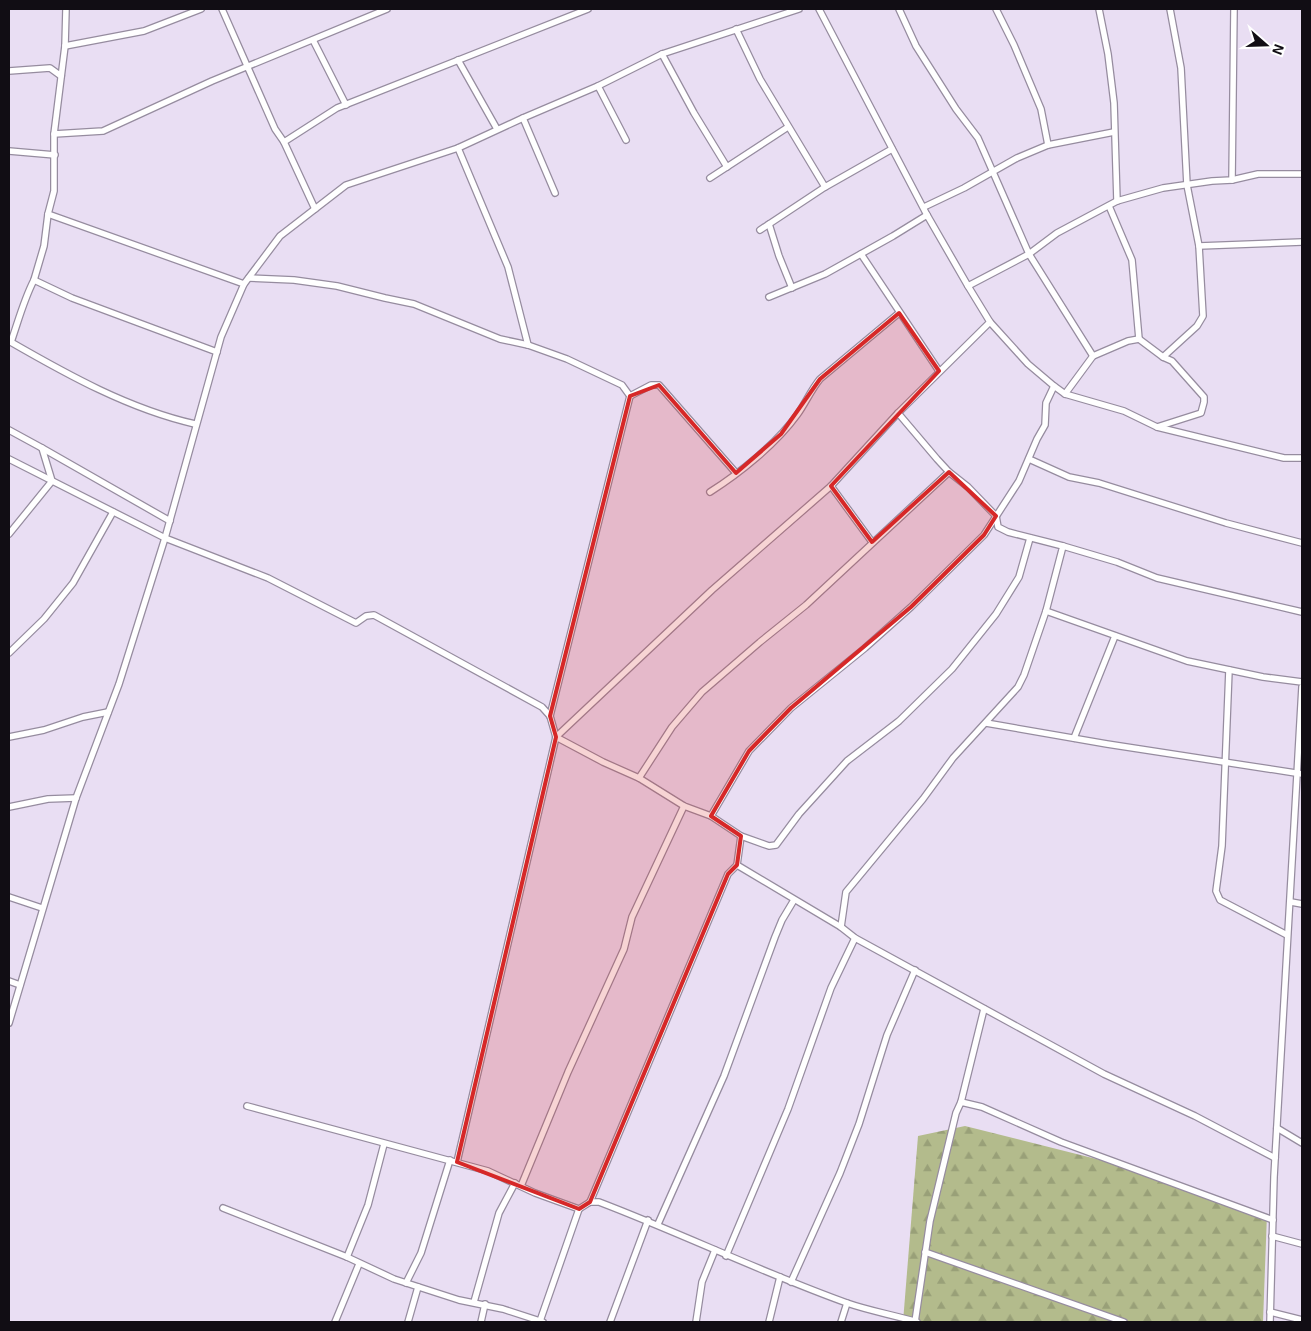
<svg xmlns="http://www.w3.org/2000/svg" width="1311" height="1331" viewBox="0 0 1311 1331" font-family="'Exo 2',sans-serif">
<defs>
<pattern id="forest-firs" width="22" height="20" patternUnits="userSpaceOnUse" patternTransform="scale(1.25)"><rect width="22" height="20" fill="#b3bb8c"/><path d="M5 1l3.5 6h-7zM16 11l3.5 6h-7z" fill="#99a078"/></pattern>
</defs>
<rect width="100%" height="100%" fill="#e9def3"/>
<polygon fill="url(#forest-firs)" points="965,1126 1140,1170 1267,1214 1263,1322 903,1322 918,1136"/>
<g fill="none" stroke-linecap="round" stroke-linejoin="round">
<g stroke="#968c9f" stroke-width="8">
<g id="street">
<polyline points="222,9 275,129 284,142"/>
<polyline points="819,9 927,215 968,286 990,322 1028,364 1054,386 1065,394 1124,411 1157,427 1284,458 1302,458"/>
<polyline points="899,9 916,46 956,109 978,138 1029,254 1093,356"/>
<polyline points="996,9 1014,45 1041,109 1048,145"/>
<polyline points="1099,9 1108,54 1114,103 1117,201"/>
<polyline points="736,29 760,79 825,187"/>
<polyline points="313,40 346,105"/>
<polyline points="65,46 144,31 201,9"/>
<polyline points="662,54 694,113 727,167"/>
<polyline points="458,60 497,129"/>
<polyline points="9,71 50,68 61,76"/>
<polyline points="598,86 626,140"/>
<polyline points="523,118 555,193"/>
<polyline points="54,134 103,131 212,81 387,9"/>
<polyline points="458,148 508,267 528,345"/>
<polyline points="9,151 55,155"/>
<polyline points="710,178 788,127"/>
<polyline points="1232,180 1234,9"/>
<polyline points="1109,206 1132,260 1139,339"/>
<polyline points="924,207 964,188 1017,158 1048,145 1114,132"/>
<polyline points="315,209 284,142 337,108 588,9"/>
<polyline points="48,214 244,284"/>
<polyline points="769,224 779,256 792,288"/>
<polyline points="760,230 825,187 892,149"/>
<polyline points="1199,246 1302,242"/>
<polyline points="861,254 939,371"/>
<polyline points="249,278 294,280 337,286 385,298 414,304 500,339 528,345 567,359 622,385 630,396 651,385 659,385 736,473"/>
<polyline points="34,280 44,246 48,214 54,191 54,134 65,46 66,9"/>
<polyline points="968,286 1029,254 1057,233 1117,201 1163,188 1212,181 1232,180 1258,174 1302,174"/>
<polyline points="769,297 825,274 893,236 927,215"/>
<path d="M9 341C68 375 129 409 195 424"/>
<path d="M11 342C18 322 24 299 34 280L72 298 217 352"/>
<polyline points="1163,357 1197,326 1203,316 1199,246 1187,185 1181,68 1170,9"/>
<polyline points="1065,394 1093,356 1128,341 1139,339 1163,357 1172,361 1204,397 1204,402 1201,413 1157,427"/>
<polyline points="9,430 42,448 52,481 9,534"/>
<polyline points="42,448 170,521"/>
<polyline points="9,459 165,538 268,578 356,623 366,616 374,615 542,707 550,716 556,737 457,1162"/>
<polyline points="1029,459 1069,477 1099,483 1226,523 1302,543"/>
<polyline points="831,486 872,542"/>
<path d="M710 492C740 473 776 444 797 415 805 404 811 390 820 379L899 313"/>
<polyline points="1063,546 1117,562 1157,578 1302,612"/>
<polyline points="1046,611 1187,661 1263,677 1302,682"/>
<polyline points="9,653 44,619 73,583 113,512"/>
<polyline points="1229,670 1222,846 1216,891 1220,900 1287,935"/>
<polyline points="550,716 630,396"/>
<polyline points="986,723 1107,744 1302,774"/>
<polyline points="9,737 44,730 83,717 108,712"/>
<polyline points="556,737 603,762 639,778 684,806 711,816 741,836 737,865 841,927 855,938 1104,1074 1195,1116 1275,1158"/>
<polyline points="556,737 712,590 831,486 898,413 990,322"/>
<polyline points="1074,738 1115,636"/>
<polyline points="639,778 672,727 702,692 760,642 806,605 949,472"/>
<polyline points="9,807 48,799 76,798"/>
<polyline points="711,816 749,751 791,708 865,648 911,607 984,535 1019,481 1037,439 1045,425 1046,403 1054,386"/>
<polyline points="741,836 769,846 776,845 799,814 847,761 899,721 952,669 996,614 1019,577 1030,538"/>
<polyline points="9,897 42,908"/>
<polyline points="1291,902 1302,904"/>
<polyline points="841,927 846,892 923,799 953,758 1018,687 1024,675 1046,611 1063,546 1008,532 998,527 996,516 968,487 949,472 937,459 898,413"/>
<polyline points="9,981 20,985"/>
<polyline points="9,1023 76,798 119,684 165,538 221,337 244,284 280,236 346,185 458,148 523,118 598,86 662,54 799,9"/>
<polyline points="961,1102 984,1009"/>
<path d="M247 1106 488 1171 535 1193 579 1209 590 1202H599C683 1234 763 1273 847 1303 870 1311 894 1315 917 1322"/>
<polyline points="1277,1128 1302,1143"/>
<polyline points="521,1186 568,1072 624,949 632,917 684,806"/>
<polyline points="590,1202 728,874 737,865"/>
<polyline points="223,1208 347,1257 394,1279 459,1300 503,1309 543,1322"/>
<polyline points="658,1224 724,1076 775,937 782,920 794,900"/>
<polyline points="1272,1236 1302,1244"/>
<polyline points="925,1252 1124,1322"/>
<polyline points="726,1256 788,1109 831,988 855,938"/>
<polyline points="347,1257 368,1205 384,1144"/>
<polyline points="791,1282 840,1173 859,1124 887,1035 915,970"/>
<polyline points="406,1283 421,1253 450,1160"/>
<polyline points="474,1302 499,1213 515,1183"/>
<polyline points="1270,1312 1302,1320"/>
<polyline points="540,1321 579,1209"/>
<polyline points="335,1322 359,1264"/>
<polyline points="408,1322 418,1287"/>
<polyline points="481,1322 485,1304"/>
<polyline points="610,1322 648,1220"/>
<polyline points="696,1322 702,1282 715,1250"/>
<polyline points="769,1322 780,1277"/>
<polyline points="841,1322 847,1303"/>
<polyline points="915,1322 930,1221 956,1113 961,1102 982,1107 1061,1142 1273,1220"/>
<polyline points="1270,1322 1274,1177 1302,687"/>
</g>
</g>
<use href="#street" stroke="#fff" stroke-width="5.5"/>
</g>
<path fill="#d62828" fill-opacity="0.2" stroke="#d62828" stroke-width="4" stroke-linejoin="round" d="M899 313 939 371 831 486 872 542 949 472 996 516 984 535 911 607 791 708 749 751 711 816 741 836 737 865 728 874 590 1202 579 1209 457 1162 556 737 550 716 630 396 659 385 736 473 781 434 820 379Z"/>
<rect width="1311" height="1331" fill="none" stroke="#110d14" stroke-width="20"/>
<g transform="translate(1266 45) rotate(110)" stroke="#ffffff" stroke-width="4" paint-order="stroke">
<path d="M0-4L9 19L0 12L-9 19Z" fill="#110d14"/>
<text y="-8" font-size="14" font-weight="bold" text-anchor="middle" fill="#110d14">N</text>
</g>
</svg>
